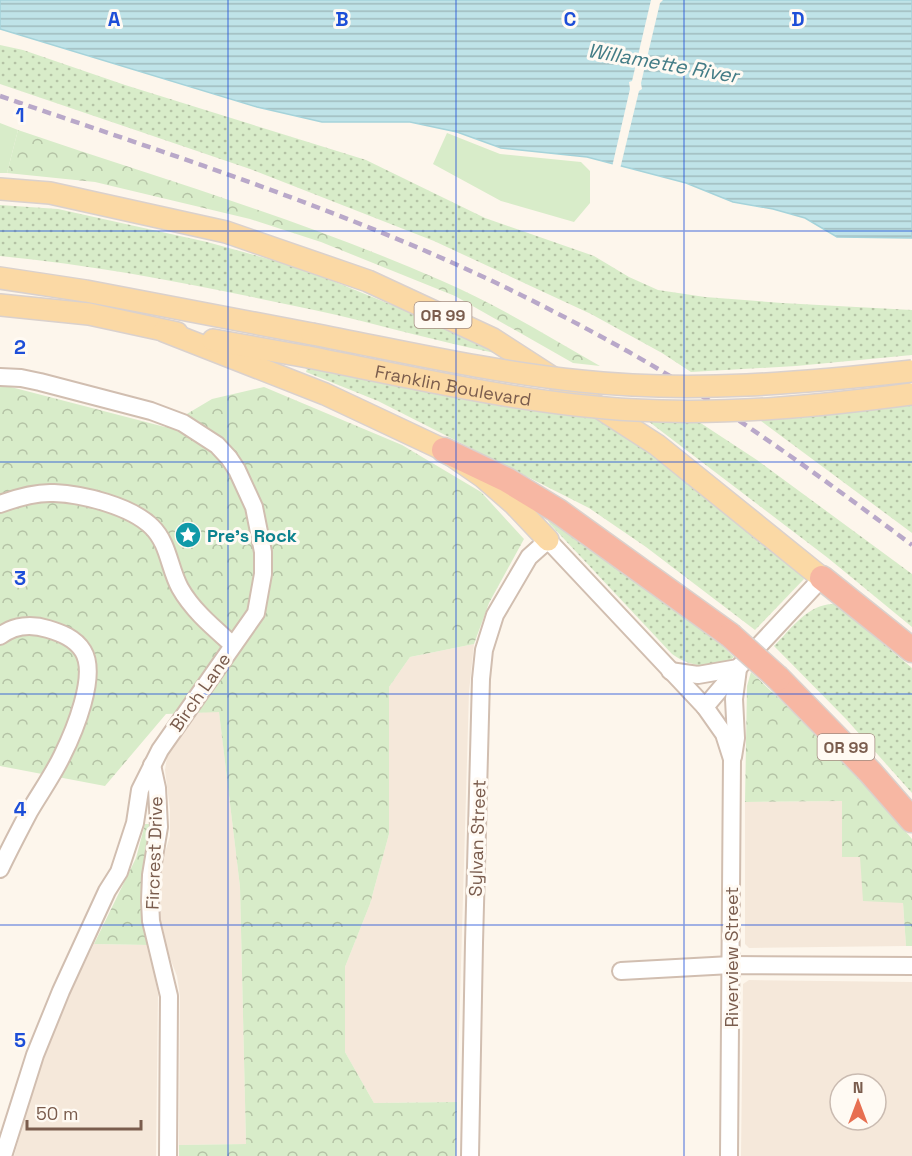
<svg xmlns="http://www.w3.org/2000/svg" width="912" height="1156" viewBox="0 0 912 1156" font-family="'Space Grotesk',sans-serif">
<defs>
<pattern id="grass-dots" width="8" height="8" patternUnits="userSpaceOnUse" patternTransform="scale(1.5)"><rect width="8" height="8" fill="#d8ecc9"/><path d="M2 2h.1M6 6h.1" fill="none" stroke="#b4c2a5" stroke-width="1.8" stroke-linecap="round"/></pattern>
<pattern id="forest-crowns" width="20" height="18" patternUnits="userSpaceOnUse" patternTransform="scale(1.5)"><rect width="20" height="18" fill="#d8ecc9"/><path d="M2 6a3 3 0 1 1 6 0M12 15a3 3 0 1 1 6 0" fill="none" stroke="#b4c2a5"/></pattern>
<pattern id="water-rules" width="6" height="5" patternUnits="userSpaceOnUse" patternTransform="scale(1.5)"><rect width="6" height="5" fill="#bfe3e8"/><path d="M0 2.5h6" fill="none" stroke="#a0bbbe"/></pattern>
</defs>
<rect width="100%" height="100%" fill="#fdf6ec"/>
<g fill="#f5e8da" fill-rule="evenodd">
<polygon points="474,644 469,692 457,1102 374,1103 345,1052 345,967 370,904 389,834 389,687 410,657"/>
<polygon points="219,711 240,887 246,1144 179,1145 180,996 177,976 161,935 156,904 158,875 170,836 170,810 165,770 167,757 193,713"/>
<polygon points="842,801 842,857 860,857 903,903 906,946 749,948 745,944 745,802"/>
<polygon points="94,944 149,945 158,994 156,1156 14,1156 35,1081 56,1022"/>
<path d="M749 980 912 982V1156H741L743 984ZM840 1084H876V1120H840Z"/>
</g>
<g fill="url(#grass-dots)">
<polygon points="0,45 23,50 125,85 366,160 485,218 594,256 629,277 658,290 705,297 782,303 912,310 912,355 796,366 691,372 662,353 591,314 434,241 250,169 0,84"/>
<path d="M0 205 58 209 207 242 301 268 461 333 495 353C434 341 375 323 314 310 210 288 106 266 0 256Z"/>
<polygon points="309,362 604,416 720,506 803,576 804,579 755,630 646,547 589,508 378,401 306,372"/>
<polygon points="912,403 912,533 757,418"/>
<polygon points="696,420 757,460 912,574 912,627 828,558 648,421"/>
<path d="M550 518 701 626 734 657C717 671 689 667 672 654L550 524 548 521Z"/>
<path d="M836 604 912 668V793L846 719 774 646C791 629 809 602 836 604Z"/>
</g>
<g fill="url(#forest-crowns)">
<path d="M18 130C159 178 303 220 440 280 496 304 547 336 600 366L573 363 455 296 321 242 250 219 95 182 7 173Z"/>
<polygon points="0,375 7,386 165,427 212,399 264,387 402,445 481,492 524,539 489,603 474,644 410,657 389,687 389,834 370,904 345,967 345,1052 374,1103 457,1102 456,1156 179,1156 179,1145 246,1144 240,887 219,712 166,714 105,786 0,766"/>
<polygon points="751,672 852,768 912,839 912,946 906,946 903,903 863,901 860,857 842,857 842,801 745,802 747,686"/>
<polygon points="145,824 152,824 149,945 94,944 136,858"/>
</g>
<g fill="#d8ecc9">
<polygon points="0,123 18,130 7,173 0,173"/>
<polygon points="447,133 500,154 581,162 590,171 590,203 574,222 501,201 433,164"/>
</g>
<polygon fill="url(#water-rules)" stroke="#a5d3da" stroke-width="1.5" points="0,0 912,0 912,238 837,237 805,218 773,209 733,202 686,183 587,157 501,148 457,132 410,122 322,122 257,107 0,29"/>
<polygon fill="#fdf6ec" points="651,0 663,0 660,3 641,83 642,89 639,91 620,169 612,167 630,89 629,82 632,81"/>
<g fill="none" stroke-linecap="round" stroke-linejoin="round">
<g stroke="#d1beb0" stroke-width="20">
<g id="minor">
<polyline points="0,377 21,378 40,382 151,411 183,423 217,445 229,458 237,470 254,507 263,552 263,574 256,613 160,750 140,790 135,823 119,872 107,891 61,991 35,1055 3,1156"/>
<path d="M0 504C16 498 36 492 54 493 82 494 131 506 152 527 169 544 169 568 180 588 193 611 214 628 233 645"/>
<path d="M0 636C14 625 32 624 48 629 61 633 75 638 83 651 98 675 74 732 62 756 53 775 40 793 29 812 19 831 9 850 0 869"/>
<polyline points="670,671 698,675 738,668"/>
<polyline points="705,707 738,668 822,578"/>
<polyline points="733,757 736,738 734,699 738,669"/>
<polyline points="152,765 157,788 159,827 151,875 150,901 151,921 169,996 168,1156"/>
<polyline points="621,971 731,965 912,966"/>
<polyline points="470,1156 474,943 481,679 484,650 495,615 529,557 548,540 705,707 724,734 732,759 729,1156"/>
</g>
</g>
<g stroke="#dad1cd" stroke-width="24">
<g id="major">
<polyline points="0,189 50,193 226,232 368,281 493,339 657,445 822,578"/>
<polyline points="0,278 86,291 312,334"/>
<polyline points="0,305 89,314 177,333"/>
<polyline points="164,331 325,394 444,450 483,477 514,504 548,540"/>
<polyline points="213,340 308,357"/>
</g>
</g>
<g stroke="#dad1cd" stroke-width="27">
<g id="highway">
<polyline points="444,450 507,480 558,511 730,635"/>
<polyline points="822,578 912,650"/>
<polyline points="778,678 870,772 912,820"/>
</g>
</g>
<use href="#minor" stroke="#fff" stroke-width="16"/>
<use href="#major" stroke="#fbd9a5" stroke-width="21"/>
<use href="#highway" stroke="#f7b7a3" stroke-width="24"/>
<path stroke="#b9a8c9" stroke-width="4.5" stroke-dasharray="9 6" stroke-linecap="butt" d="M0 96C176 157 356 213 523 296 581 325 639 356 694 391 769 439 841 492 912 545"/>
<g stroke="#dad1cd" stroke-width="24" stroke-linecap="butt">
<g id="major-bridge">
<path d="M312 334C401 351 491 372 581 381 691 393 803 383 912 371"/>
<path id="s1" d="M308 357C416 378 525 404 635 410 728 415 821 406 912 394"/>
</g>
</g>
<g stroke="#dad1cd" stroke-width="27" stroke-linecap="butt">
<polyline id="highway-bridge" points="730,635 778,678"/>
</g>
<use href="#major-bridge" stroke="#fbd9a5" stroke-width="21"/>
<use href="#highway-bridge" stroke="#f7b7a3" stroke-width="24"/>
</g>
<path fill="none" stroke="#1d4ed8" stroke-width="1.5" stroke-opacity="0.55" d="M228 0V1156M456 0V1156M684 0V1156M0 231H912M0 462H912M0 694H912M0 925H912"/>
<defs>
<g id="sight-disc" transform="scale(1.35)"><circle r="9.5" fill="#0f9aa8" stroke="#fffaf3"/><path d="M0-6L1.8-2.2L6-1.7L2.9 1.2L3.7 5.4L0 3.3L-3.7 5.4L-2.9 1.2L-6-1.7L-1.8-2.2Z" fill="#fff"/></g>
</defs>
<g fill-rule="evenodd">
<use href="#sight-disc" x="188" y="535"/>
</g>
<g text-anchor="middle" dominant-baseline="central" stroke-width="6" stroke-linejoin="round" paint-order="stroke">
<g fill="#fffaf3" stroke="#a28b7f" stroke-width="1.5">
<rect x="414.5" y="302" width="57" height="26" rx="4.5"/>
<rect x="817.5" y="734" width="57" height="26" rx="4.5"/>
</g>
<g font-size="16" font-weight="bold" fill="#7a5c4d">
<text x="443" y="315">OR 99</text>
<text x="846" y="747">OR 99</text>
</g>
<g font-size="18" fill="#7a5c4d" stroke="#fffaf3">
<text stroke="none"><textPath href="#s1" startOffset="148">Franklin Boulevard</textPath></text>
<text transform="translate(200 692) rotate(-55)">Birch Lane</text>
<text transform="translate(477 838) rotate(-88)">Sylvan Street</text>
<text transform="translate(154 853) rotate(-88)">Fircrest Drive</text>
<text transform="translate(731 957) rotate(-90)">Riverview Street</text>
</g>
<g font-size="18" font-weight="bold" fill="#0d838f" stroke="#fffaf3" text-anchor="start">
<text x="207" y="535">Pre's Rock</text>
</g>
<g font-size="20" font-style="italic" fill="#437c86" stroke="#fffaf3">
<text transform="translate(663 63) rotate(10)">Willamette River</text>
</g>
</g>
<g font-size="20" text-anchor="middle" font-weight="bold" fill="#1d4ed8" stroke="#fffaf3" stroke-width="6" stroke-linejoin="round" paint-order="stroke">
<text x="114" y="26">A</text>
<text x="342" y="26">B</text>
<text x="570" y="26">C</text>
<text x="798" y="26">D</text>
<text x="20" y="122">1</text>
<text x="20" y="354">2</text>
<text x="20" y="585">3</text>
<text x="20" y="816">4</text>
<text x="20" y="1047">5</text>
</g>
<g transform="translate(858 1102)"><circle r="28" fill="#fffaf3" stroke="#cabbb1" stroke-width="1.5"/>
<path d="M0-4.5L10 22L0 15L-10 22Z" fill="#e76f51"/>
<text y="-9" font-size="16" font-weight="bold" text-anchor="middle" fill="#7a5c4d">N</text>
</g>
<path d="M27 1120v9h114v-9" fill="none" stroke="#7a5c4d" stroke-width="3"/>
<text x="36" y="1120" font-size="18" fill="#7a5c4d" stroke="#fffaf3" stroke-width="4.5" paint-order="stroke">50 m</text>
</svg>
